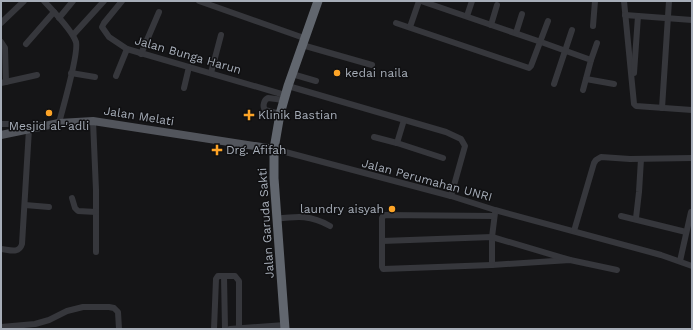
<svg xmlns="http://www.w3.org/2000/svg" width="693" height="330" viewBox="0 0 693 330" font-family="'Work Sans',sans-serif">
<rect width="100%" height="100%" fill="#151517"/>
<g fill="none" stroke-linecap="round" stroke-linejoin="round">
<g stroke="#36373c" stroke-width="6">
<path d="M44 1C53 11 72 30 76 42 79 54 63 107 59 123"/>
<polyline points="122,1 104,23 102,27 109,37 127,49 285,95"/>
<polyline points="199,1 304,38"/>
<polyline points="421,1 541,42 591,60 583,90"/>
<polyline points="624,1 634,104 636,106 692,110"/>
<polyline points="625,15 692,20"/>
<polyline points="467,16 472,1"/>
<polyline points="59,18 73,1"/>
<polyline points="1,23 24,1"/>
<polyline points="396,23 529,68 531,66 548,21"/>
<polyline points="491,25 497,5"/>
<polyline points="593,26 595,1"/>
<polyline points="410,27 419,1"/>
<polyline points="516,33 522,14"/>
<polyline points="73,35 104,1"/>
<polyline points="1,42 5,48 6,82"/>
<polyline points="26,44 54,12"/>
<polyline points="302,45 372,65"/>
<polyline points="141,54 159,12"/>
<polyline points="591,60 597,43"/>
<polyline points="71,73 95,77"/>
<polyline points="211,73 221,35"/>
<polyline points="634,73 638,16"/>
<polyline points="292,74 316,81"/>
<polyline points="116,76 127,49"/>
<polyline points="586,79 614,84"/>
<polyline points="1,83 37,75"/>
<polyline points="554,84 572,30"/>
<polyline points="288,86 446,132 461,139 465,146 451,196"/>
<polyline points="184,88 189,67"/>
<polyline points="662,108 669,1"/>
<path d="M280 114 265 110C262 106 264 100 268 98L284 100"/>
<polyline points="93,121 96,190 96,252"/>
<polyline points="1,124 12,124 16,127 17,132"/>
<polyline points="374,137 397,143 443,158"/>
<polyline points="397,143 404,120"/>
<polyline points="274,149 451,196 495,210 661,255 692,266"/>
<polyline points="72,198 75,208 78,211 96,212"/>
<polyline points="25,205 49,207"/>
<polyline points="495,213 492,237 492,265 570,260 617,270"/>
<polyline points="621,216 686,232"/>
<polyline points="636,218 639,192 641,159"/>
<path d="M276 219C298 216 311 215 330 226"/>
<polyline points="574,231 594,163 596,160 601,157 630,159 692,158"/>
<polyline points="382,241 492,237 570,260"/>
<path d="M1 249C10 250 19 254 22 244L29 129"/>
<polyline points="680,261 691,212"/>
<polyline points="492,265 383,269 382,267 382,218 384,215 494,216"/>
<polyline points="224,276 225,329"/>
<polyline points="1,327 35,324 49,320 67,311 83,307 109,307 114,308 118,312 119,329"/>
<polyline points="214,329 216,279 218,276 235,276 239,281 239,328"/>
<polyline points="230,329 285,325"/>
</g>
<polyline stroke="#52555c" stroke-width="8" points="1,135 59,123 93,121 274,149"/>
<polyline stroke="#61666e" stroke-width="9" points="285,329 274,178 274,149 280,114 288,86 318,1"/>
</g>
<g fill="#fda427" stroke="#101012" stroke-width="1.5">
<circle cx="337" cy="73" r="4"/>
<circle cx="49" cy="113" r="4"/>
<path d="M247 109h4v4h4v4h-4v4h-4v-4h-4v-4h4z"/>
<path d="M215 144h4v4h4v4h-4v4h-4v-4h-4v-4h4z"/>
<circle cx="392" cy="209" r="4"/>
</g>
<g text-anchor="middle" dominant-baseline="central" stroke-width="3" stroke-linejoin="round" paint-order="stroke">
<g font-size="12" fill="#a6adb8" stroke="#101012">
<text transform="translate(188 55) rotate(16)">Jalan Bunga Harun</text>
<text transform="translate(139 116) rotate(9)">Jalan Melati</text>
<text transform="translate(427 180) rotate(15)">Jalan Perumahan UNRI</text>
<text transform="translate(266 223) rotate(-94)">Jalan Garuda Sakti</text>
</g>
<g font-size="12" fill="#a6adb8" stroke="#101012" text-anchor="start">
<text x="345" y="73">kedai naila</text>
<text x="258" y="115">Klinik Bastian</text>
<text x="49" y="126" text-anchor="middle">Mesjid al-'adli</text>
<text x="226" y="150">Drg. Afifah</text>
<text x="384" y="209" text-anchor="end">laundry aisyah</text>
</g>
</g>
<rect width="693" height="330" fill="none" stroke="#a6adb8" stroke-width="4"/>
</svg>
